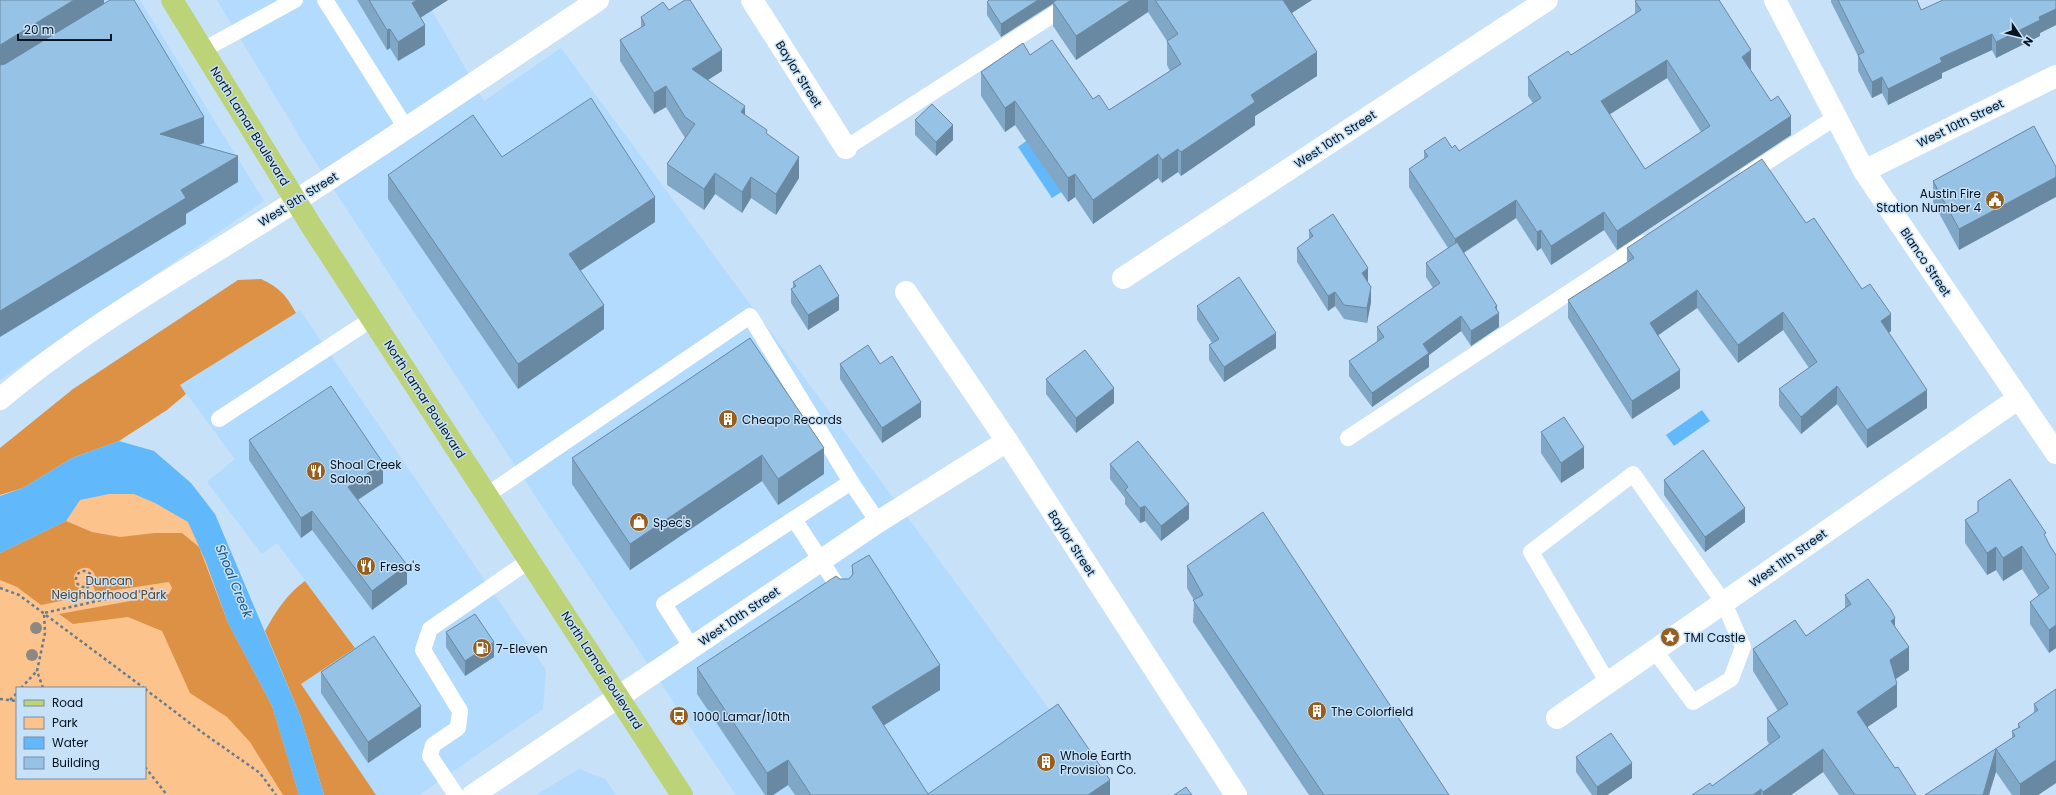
<svg xmlns="http://www.w3.org/2000/svg" width="2056" height="795" viewBox="0 0 2056 795" font-family="Poppins,sans-serif">
<rect width="100%" height="100%" fill="#c7e1f8"/>
<g fill="#b2dbfd">
<polygon points="0,0 140,0 264,201 0,380"/>
<polygon points="217,0 426,0 484,101 561,48 1063,728 1107,795 736,795 543,508 309,152"/>
<polygon points="300,310 546,670 543,709 419,795 376,795 301,684 355,647 277,543 262,554 207,482 235,459 180,385"/>
<polygon points="579,769 605,779 616,795 536,795"/>
</g>
<path fill="#fdc38c" fill-rule="evenodd" d="M144 485 188 513 218 557 305 795H0V528L76 486ZM17 688H145V778H17Z"/>
<g fill="#dc9145">
<path d="M261 279C280 288 286 295 296 313L180 385 186 394 167 410 119 441 72 458 23 488 0 495V448L73 389 238 280Z"/>
<path d="M66 521 92 532 120 537 155 533H182L199 547 228 623 272 706 299 795H283L250 742 227 717 190 693 162 631 128 617 73 624 59 614 169 594 172 588 169 582 96 593 93 586 96 580C95 569 86 564 77 571L74 576 75 586 82 590 85 596 41 605 17 587 0 580V553Z"/>
<path d="M305 581 355 648 301 684 376 795H324L300 715 265 631C276 611 287 594 305 581Z"/>
</g>
<g fill="#61b8fb">
<polygon points="1029,139 1063,191 1052,198 1018,147"/>
<polygon points="1702,410 1710,421 1674,446 1666,435"/>
<polygon points="119,441 154,451 191,483 215,514 300,715 324,795 299,795 272,706 228,623 206,562 188,522 155,503 134,494 109,494 80,500 66,521 0,553 0,496 23,488 72,458"/>
</g>
<g fill="none" stroke-linecap="round" stroke-linejoin="round">
<g stroke="#667b8d" stroke-width="2.5" stroke-dasharray="3 3" stroke-linecap="butt">
<circle cx="84" cy="579" r="8"/>
<polyline points="87,586 94,602"/>
<polyline points="0,588 19,595 144,688"/>
<polyline points="21,688 37,671"/>
<polyline points="43,688 37,671 45,633 44,613 155,588"/>
<polyline points="145,689 203,733 260,773 276,795"/>
<polyline points="0,699 17,701"/>
<polyline points="10,700 17,693"/>
<polyline points="145,767 167,795"/>
</g>
<g stroke="#fff" stroke-width="16">
<polyline points="325,0 406,128"/>
<polyline points="203,50 295,0"/>
<polyline points="846,148 1076,0"/>
<polyline points="1747,175 1836,117"/>
<polyline points="219,419 372,319"/>
<polyline points="1348,438 1644,243"/>
<polyline points="487,495 750,316 851,482"/>
<polyline points="844,596 794,519 851,482 878,522"/>
<polyline points="692,648 664,604 794,519"/>
<polyline points="1608,683 1531,552 1633,474 1724,603 1743,647 1731,679 1693,702 1655,651"/>
<polyline points="456,795 430,756 433,745 458,728 460,711 423,650 430,629 530,560"/>
</g>
<g stroke="#fff" stroke-width="22">
<polyline points="752,0 846,148"/>
<polyline points="1775,0 1864,171 2056,453"/>
<polyline points="1864,171 2056,76"/>
<polyline points="1123,278 1547,0"/>
<polyline points="906,292 1007,441 1236,795"/>
<path d="M0 399C92 322 197 265 297 200 398 135 498 67 598 0"/>
<polyline points="1557,718 2019,398"/>
<polyline points="473,795 878,522 1007,441"/>
</g>
<polyline stroke="#bcd378" stroke-width="22" points="172,0 312,227 682,795"/>
</g>
<g fill="#8e8882">
<circle cx="36" cy="628" r="6"/>
<circle cx="32" cy="655" r="6"/>
</g>
<g fill="#81a7c6" fill-rule="evenodd">
<polygon points="357,0 448,0 420,18 425,45 398,61 390,48 387,50"/>
<polygon points="989,0 1312,0 1291,13 1317,76 1255,116 1255,125 1181,176 1178,172 1162,183 1158,178 1093,224 1075,197 1068,202 1015,125 1005,132 981,96 981,72 1030,55 1093,99 1109,110 1170,71 1167,65 1167,41 1148,12 1076,60 1053,26 1053,4 1001,37 987,15 987,2"/>
<polygon points="1831,0 1917,0 1921,10 2056,0 2056,25 2040,33 2040,36 1996,58 1992,50 1942,73 1942,78 1888,105 1882,93 1872,98 1858,71 1858,56 1831,2"/>
<path d="M1635 1 1751 69 1750 70 1791 135 1617 250 1604 230 1551 265 1541 248 1537 251 1516 218 1464 253 1497 309 1499 327 1471 346 1461 331 1429 355V367L1372 407 1349 376V361L1377 342V327L1433 288 1426 277V263L1448 248 1409 187V169L1424 159V151L1452 148 1459 151 1533 103 1528 96V77L1571 55 1635 14ZM1667 78 1701 132 1645 169 1609 114Z"/>
<polygon points="669,10 722,71 708,80 745,115 767,134 799,178 776,215 751,198 742,213 715,194 704,210 667,185 667,164 685,138 666,107 654,114 620,61 620,40 641,28 641,17"/>
<polygon points="915,120 953,140 936,156 915,135"/>
<polygon points="2034,126 1959,250 1933,202 1933,181"/>
<polygon points="502,157 655,222 580,271 604,329 518,389 388,199 388,175"/>
<polygon points="1806,223 1862,289 1891,331 1889,333 1927,408 1867,448 1837,404 1801,434 1779,406 1779,389 1809,368 1783,330 1738,363 1697,308 1658,335 1680,388 1632,419 1568,318 1568,300 1627,262 1627,248"/>
<polygon points="1309,230 1368,283 1371,302 1367,323 1344,319 1335,306 1328,311 1297,262 1297,248 1309,239"/>
<polygon points="793,282 839,310 808,330 791,303 791,289 793,288"/>
<polygon points="1197,306 1276,348 1224,382 1209,360 1209,345 1212,343 1197,320"/>
<polygon points="750,338 824,474 778,505 762,481 630,570 572,484 572,458"/>
<polygon points="840,364 880,364 921,417 882,443 840,379"/>
<polygon points="1046,379 1114,403 1076,433 1046,394"/>
<polygon points="1541,432 1584,468 1561,483 1541,453"/>
<polygon points="249,440 383,483 358,500 407,584 372,610 312,530 301,538 249,460"/>
<polygon points="1110,464 1189,519 1161,541 1145,521 1140,523 1125,504 1125,498 1110,479"/>
<polygon points="1664,480 1745,522 1705,552 1664,495"/>
<polygon points="1965,520 2046,539 2050,546 2056,555 2056,648 2049,653 2030,624 2030,602 2039,596 2022,569 2003,581 1996,570 1987,575 1965,543"/>
<polygon points="852,565 940,690 883,725 928,794 1110,795 795,795 788,785 773,795 765,795 697,694 697,668 840,579 849,579 852,575"/>
<polygon points="1187,566 1449,795 1309,795 1193,622 1194,600 1187,588"/>
<polygon points="1845,595 1895,627 1909,670 1895,679 1897,707 1867,727 1895,768 1916,795 1839,795 1823,772 1791,795 1692,795 1712,786 1769,744 1767,740 1767,718 1778,711 1753,671 1753,649 1806,636 1845,609"/>
<polygon points="446,632 494,657 465,676 446,647"/>
<polygon points="321,672 421,727 368,763 321,693"/>
<polygon points="2056,689 2056,783 2038,795 2012,795 1996,772 1925,795 2012,738 2012,731 2018,728 2018,724 2034,713 2034,704"/>
<polygon points="1576,757 1632,778 1607,795 1592,795 1576,772"/>
</g>
<g fill="#6988a1">
<polygon points="74,0 104,0 104,8 0,71 0,45"/>
<polygon points="417,0 448,0 412,23 412,3"/>
<polygon points="1038,0 1058,0 1001,37 1001,24"/>
<polygon points="1131,0 1148,0 1148,12 1076,60 1076,36"/>
<polygon points="1281,0 1312,0 1281,20"/>
<polygon points="2056,9 2056,25 2040,33 2040,36 1996,58 1996,42 2039,17"/>
<polygon points="425,25 425,45 398,61 398,42"/>
<polygon points="390,29 390,48 387,50 387,30"/>
<polygon points="1992,34 1992,50 1942,73 1942,78 1888,105 1888,89 1940,58"/>
<polygon points="722,50 722,71 692,90 692,69"/>
<polygon points="1751,50 1751,69 1742,75 1742,57"/>
<polygon points="1317,52 1317,76 1255,116 1255,125 1181,176 1181,152 1251,95"/>
<polygon points="1667,60 1667,78 1601,120 1601,101"/>
<polygon points="1882,77 1882,93 1872,98 1872,82"/>
<polygon points="666,86 666,107 654,114 654,93"/>
<polygon points="1015,101 1015,125 1005,132 1005,108"/>
<polygon points="745,106 745,127 741,112"/>
<polygon points="1791,116 1791,135 1617,250 1617,231"/>
<polygon points="204,117 204,143 160,160 160,134"/>
<polygon points="953,125 953,140 936,156 936,142"/>
<polygon points="1178,149 1178,172 1162,183 1162,160"/>
<polygon points="1158,154 1158,178 1093,224 1093,200"/>
<polygon points="238,156 238,182 186,214 186,224 0,337 0,311 181,190"/>
<polygon points="799,157 799,178 776,215 776,194"/>
<polygon points="715,173 715,194 704,210 704,189"/>
<polygon points="1075,174 1075,197 1068,202 1068,178"/>
<polygon points="751,177 751,198 742,213 742,192"/>
<polygon points="2056,177 2056,197 1959,250 1959,229"/>
<polygon points="655,197 655,222 569,278 569,254"/>
<polygon points="1516,200 1516,218 1455,258 1455,239"/>
<polygon points="1604,212 1604,230 1551,265 1551,246"/>
<polygon points="1541,230 1541,248 1537,251 1537,232"/>
<polygon points="1368,268 1368,283 1362,273"/>
<polygon points="1371,287 1371,302 1367,323 1367,308"/>
<polygon points="1697,290 1697,308 1650,341 1650,323"/>
<polygon points="1335,292 1335,306 1328,311 1328,296"/>
<polygon points="839,296 839,310 808,330 808,315"/>
<polygon points="604,305 604,329 518,389 518,364"/>
<polygon points="1497,306 1497,314 1499,313 1499,327 1471,346 1471,331 1495,307"/>
<polygon points="1783,312 1783,330 1738,363 1738,345"/>
<polygon points="1891,314 1891,331 1881,338 1881,321"/>
<polygon points="1461,316 1461,331 1429,355 1429,367 1372,407 1372,393 1423,344"/>
<polygon points="1276,333 1276,348 1224,382 1224,367"/>
<polygon points="1680,370 1680,388 1632,419 1632,401"/>
<polygon points="1837,386 1837,404 1801,434 1801,417"/>
<polygon points="1114,388 1114,403 1076,433 1076,418"/>
<polygon points="1927,390 1927,408 1867,448 1867,430"/>
<polygon points="921,402 921,417 882,443 882,428"/>
<polygon points="1584,447 1584,468 1561,483 1561,463"/>
<polygon points="824,448 824,474 778,505 778,479"/>
<polygon points="762,455 762,481 630,570 630,544"/>
<polygon points="383,463 383,483 348,506 348,487"/>
<polygon points="1189,504 1189,519 1161,541 1161,526"/>
<polygon points="1145,506 1145,521 1140,523 1140,508"/>
<polygon points="1745,508 1745,522 1705,552 1705,537"/>
<polygon points="312,511 312,530 301,538 301,518"/>
<polygon points="2022,546 2022,569 2003,581 2003,558"/>
<polygon points="1996,547 1996,570 1987,575 1987,553"/>
<polygon points="407,565 407,584 372,610 372,591"/>
<polygon points="1895,618 1895,640 1891,621"/>
<polygon points="2056,625 2056,648 2049,653 2049,630"/>
<polygon points="494,642 494,657 465,676 465,661"/>
<polygon points="1909,647 1909,670 1890,683 1890,660"/>
<polygon points="940,665 940,690 872,733 872,707"/>
<polygon points="1897,684 1897,707 1857,734 1857,712"/>
<polygon points="421,706 421,727 368,763 368,742"/>
<polygon points="1823,749 1823,772 1791,795 1763,795 1763,792"/>
<polygon points="1996,749 1996,772 1989,795 1983,795"/>
<polygon points="788,760 788,785 773,795 767,795 767,773"/>
<polygon points="2056,760 2056,783 2038,795 2020,795 2020,784"/>
<polygon points="1632,763 1632,778 1607,795 1597,795 1597,787"/>
<polygon points="1110,780 1110,795 1088,795"/>
<polygon points="1761,789 1761,795 1753,795"/>
</g>
<g fill="#96c2e6" stroke="#6988a1" fill-rule="evenodd">
<polygon points="0,0 74,0 0,45"/>
<polygon points="110,0 134,0 204,117 160,134 238,156 181,190 186,198 0,311 0,65 5,64"/>
<polygon points="369,0 417,0 412,3 425,25 398,42 390,29 387,30"/>
<polygon points="685,0 690,0 722,50 692,69 745,106 741,112 767,130 766,133 799,157 776,194 751,177 742,192 715,173 704,189 667,164 695,124 685,117 666,86 654,93 620,40 645,25 641,17 663,2 669,10"/>
<polygon points="989,0 1038,0 1001,24 987,2"/>
<polygon points="1057,0 1131,0 1076,36 1053,2"/>
<polygon points="1155,0 1283,0 1317,52 1251,95 1255,102 1181,152 1178,149 1162,160 1158,154 1093,200 1075,174 1068,178 1015,101 1005,108 981,72 1023,43 1030,55 1052,40 1093,99 1099,95 1109,110 1181,64 1167,41 1178,34"/>
<path d="M1637 0H1719L1751 50 1742 57 1771 101 1778 96 1791 116 1617 231 1604 212 1551 246 1541 230 1537 232 1516 200 1455 239 1409 169 1428 156 1424 151 1445 137 1452 148 1455 145 1459 151 1541 98 1528 77 1568 51 1571 55 1641 10 1635 1ZM1667 60 1710 126 1645 169 1601 101Z"/>
<polygon points="1838,0 1917,0 1921,10 1943,0 2056,0 2056,9 2039,17 2040,20 1996,42 1992,34 1940,58 1942,62 1888,89 1882,77 1872,82 1858,55 1864,52"/>
<polygon points="591,98 655,197 569,254 604,305 518,364 388,175 473,115 502,157"/>
<polygon points="932,104 953,125 936,142 915,120"/>
<polygon points="2034,126 2056,167 2056,177 1959,229 1933,181"/>
<polygon points="1762,159 1806,223 1814,218 1862,289 1870,284 1891,314 1881,321 1927,390 1867,430 1837,386 1801,417 1779,389 1817,362 1783,312 1738,345 1697,290 1650,323 1680,370 1632,401 1568,300 1634,258 1627,248"/>
<polygon points="1333,214 1368,268 1362,273 1371,287 1367,308 1344,305 1335,292 1328,296 1297,248 1313,236 1309,230"/>
<polygon points="1457,242 1497,306 1495,307 1499,313 1471,331 1461,316 1423,344 1429,353 1372,393 1349,361 1384,337 1377,327 1440,283 1426,263"/>
<polygon points="820,265 839,296 808,315 791,289 796,286 793,282"/>
<polygon points="1239,277 1276,333 1224,367 1209,345 1219,339 1197,306"/>
<polygon points="750,338 824,448 778,479 762,455 630,544 572,458"/>
<polygon points="868,345 880,364 892,356 921,402 882,428 840,364"/>
<polygon points="1085,350 1114,388 1076,418 1046,379"/>
<polygon points="331,386 383,463 348,487 407,565 372,591 312,511 301,518 249,440"/>
<polygon points="1564,417 1584,447 1561,463 1541,432"/>
<polygon points="1138,441 1189,504 1161,526 1145,506 1140,508 1125,490 1128,487 1110,464"/>
<polygon points="1703,450 1745,508 1705,537 1664,480"/>
<polygon points="2010,479 2046,533 2044,534 2050,546 2056,555 2056,625 2049,630 2030,602 2049,588 2022,546 2003,558 1996,547 1987,553 1965,520 1978,512 1978,501"/>
<polygon points="1263,512 1449,795 1324,795 1193,600 1203,595 1187,566"/>
<polygon points="869,555 940,665 872,707 928,794 1058,704 1110,780 1088,795 811,795 788,760 767,773 697,668 836,576 840,579 849,579 853,574 852,565"/>
<polygon points="1868,579 1891,610 1895,618 1891,621 1909,647 1890,660 1897,684 1857,712 1895,768 1898,767 1916,795 1855,795 1823,749 1763,792 1761,789 1753,795 1692,795 1710,783 1712,786 1780,737 1767,718 1788,704 1753,649 1795,620 1806,636 1851,604 1845,595"/>
<polygon points="475,614 494,642 465,661 446,632"/>
<polygon points="374,636 421,706 368,742 321,672"/>
<polygon points="2056,689 2056,760 2020,784 1996,749 1983,795 1925,795 2015,736 2012,731 2020,727 2018,724 2038,710 2034,704"/>
<polygon points="1611,733 1632,763 1597,787 1576,757"/>
<polygon points="1186,787 1192,795 1174,795"/>
</g>
<defs>
<g id="civic-disc" transform="scale(1)"><circle r="9.5" fill="#985e1d" stroke="#c7e1f8"/><path d="M-.6-6.5H3V-4.5H.6V-3L4-1V1h2V6H-6V1h2V-1L-.6-3ZM-1.2 2.5V6h2.4V2.5Z" fill="#fff"/></g>
<g id="building-disc" transform="scale(1)"><circle r="9.5" fill="#985e1d" stroke="#c7e1f8"/><path d="M-4-6H4V6H1V3H-1V6H-4ZM-2.5-4.3h1.7v1.8h-1.7ZM.8-4.3h1.7v1.8H.8ZM-2.5-1h1.7V.8h-1.7ZM.8-1h1.7V.8H.8Z" fill="#fff"/></g>
<g id="restaurant-disc" transform="scale(1)"><circle r="9.5" fill="#985e1d" stroke="#c7e1f8"/><path d="M-5-6h1v4h1v-4h1v4h1v-4h1v5L-1.5 .5V6h-2V.5L-5-1ZM5-6V6H3V1.5H1.5Q1.5-4 5-6Z" fill="#fff"/></g>
<g id="shop-disc" transform="scale(1)"><circle r="9.5" fill="#985e1d" stroke="#c7e1f8"/><path d="M-5-2.5h2.3a2.7 3.5 0 0 1 5.4 0H5L5.5 6h-11ZM-1.5-2.5h3a1.5 2.3 0 0 0-3 0Z" fill="#fff"/></g>
<g id="sight-disc" transform="scale(1)"><circle r="9.5" fill="#985e1d" stroke="#c7e1f8"/><path d="M0-6L1.8-2.2L6-1.7L2.9 1.2L3.7 5.4L0 3.3L-3.7 5.4L-2.9 1.2L-6-1.7L-1.8-2.2Z" fill="#fff"/></g>
<g id="fuel-disc" transform="scale(1)"><circle r="9.5" fill="#985e1d" stroke="#c7e1f8"/><path d="M-5.5-6h7V0h2V4h1.3V-2.5L3-4.5l.8-.8L6-3V5H2.5V1h-1V6h-7ZM-4.2-4.7v3.2H.2V-4.7Z" fill="#fff"/></g>
<g id="bus-disc" transform="scale(1)"><circle r="9.5" fill="#985e1d" stroke="#c7e1f8"/><path d="M-5-6H5V4H4V6H2V4H-2V6H-4V4H-5ZM-3.5-4V0h7V-4ZM-3.5 1.2v1.5H-2V1.2ZM2 1.2v1.5H3.5V1.2Z" fill="#fff"/></g>
</defs>
<g fill-rule="evenodd">
<use href="#civic-disc" x="1995" y="200"/>
<use href="#building-disc" x="728" y="419"/>
<use href="#restaurant-disc" x="316" y="471"/>
<use href="#shop-disc" x="639" y="522"/>
<use href="#restaurant-disc" x="366" y="566"/>
<use href="#sight-disc" x="1670" y="637"/>
<use href="#fuel-disc" x="482" y="648"/>
<use href="#building-disc" x="1317" y="711"/>
<use href="#bus-disc" x="679" y="716"/>
<use href="#building-disc" x="1046" y="762"/>
</g>
<g text-anchor="middle" dominant-baseline="central" stroke-width="3" stroke-linejoin="round" paint-order="stroke">
<g font-size="12" fill="#041421" stroke="#c7e1f8">
<text transform="translate(799 74) rotate(58)">Baylor Street</text>
<text transform="translate(1960 123) rotate(-26)">West 10th Street</text>
<text transform="translate(250 126) rotate(58)">North Lamar Boulevard</text>
<text transform="translate(1335 139) rotate(-33)">West 10th Street</text>
<text transform="translate(298 199) rotate(-32)">West 9th Street</text>
<text transform="translate(1926 262) rotate(56)">Blanco Street</text>
<text transform="translate(425 399) rotate(57)">North Lamar Boulevard</text>
<text transform="translate(1072 543) rotate(57)">Baylor Street</text>
<text transform="translate(1788 558) rotate(-35)">West 11th Street</text>
<text transform="translate(739 616) rotate(-34)">West 10th Street</text>
<text transform="translate(602 670) rotate(57)">North Lamar Boulevard</text>
</g>
<g font-size="12" fill="#041421" stroke="#c7e1f8" text-anchor="start">
<text x="1981" y="193" text-anchor="end">Austin Fire<tspan x="1981" dy="14">Station Number 4</tspan></text>
<text x="742" y="419">Cheapo Records</text>
<text x="330" y="464">Shoal Creek<tspan x="330" dy="14">Saloon</tspan></text>
<text x="653" y="522">Spec's</text>
<text x="380" y="566">Fresa's</text>
<text x="1684" y="637">TMI Castle</text>
<text x="496" y="648">7-Eleven</text>
<text x="1331" y="711">The Colorfield</text>
<text x="693" y="716">1000 Lamar/10th</text>
<text x="1060" y="755">Whole Earth<tspan x="1060" dy="14">Provision Co.</tspan></text>
</g>
<g font-size="12" fill="#604021" stroke="#c7e1f8">
<text x="109" y="580">Duncan<tspan x="109" dy="14">Neighborhood Park</tspan></text>
</g>
<g font-size="13" font-style="italic" fill="#155581" stroke="#c7e1f8">
<text transform="translate(234 581) rotate(68)">Shoal Creek</text>
</g>
</g>
<rect x="16" y="687" width="130" height="92" fill="#c7e1f8" stroke="#798fa2"/>
<rect x="24" y="700" width="20" height="6" fill="#bcd378" stroke="#798fa2"/>
<text x="52" y="707" font-size="12" fill="#041421">Road</text>
<rect x="24" y="717" width="20" height="12" fill="#fdc38c" stroke="#798fa2"/>
<text x="52" y="727" font-size="12" fill="#041421">Park</text>
<rect x="24" y="737" width="20" height="12" fill="#61b8fb" stroke="#798fa2"/>
<text x="52" y="747" font-size="12" fill="#041421">Water</text>
<rect x="24" y="757" width="20" height="12" fill="#96c2e6" stroke="#798fa2"/>
<text x="52" y="767" font-size="12" fill="#041421">Building</text>
<g transform="translate(2020 36) rotate(125)" stroke="#c7e1f8" stroke-width="3" paint-order="stroke">
<path d="M0-3L7 15L0 10L-7 15Z" fill="#041421"/>
<text y="-6" font-size="11" font-weight="bold" text-anchor="middle" fill="#041421">N</text>
</g>
<path d="M18 34v6h93v-6" fill="none" stroke="#041421" stroke-width="2"/>
<text x="24" y="34" font-size="12" fill="#041421" stroke="#c7e1f8" stroke-width="3" paint-order="stroke">20 m</text>
</svg>
